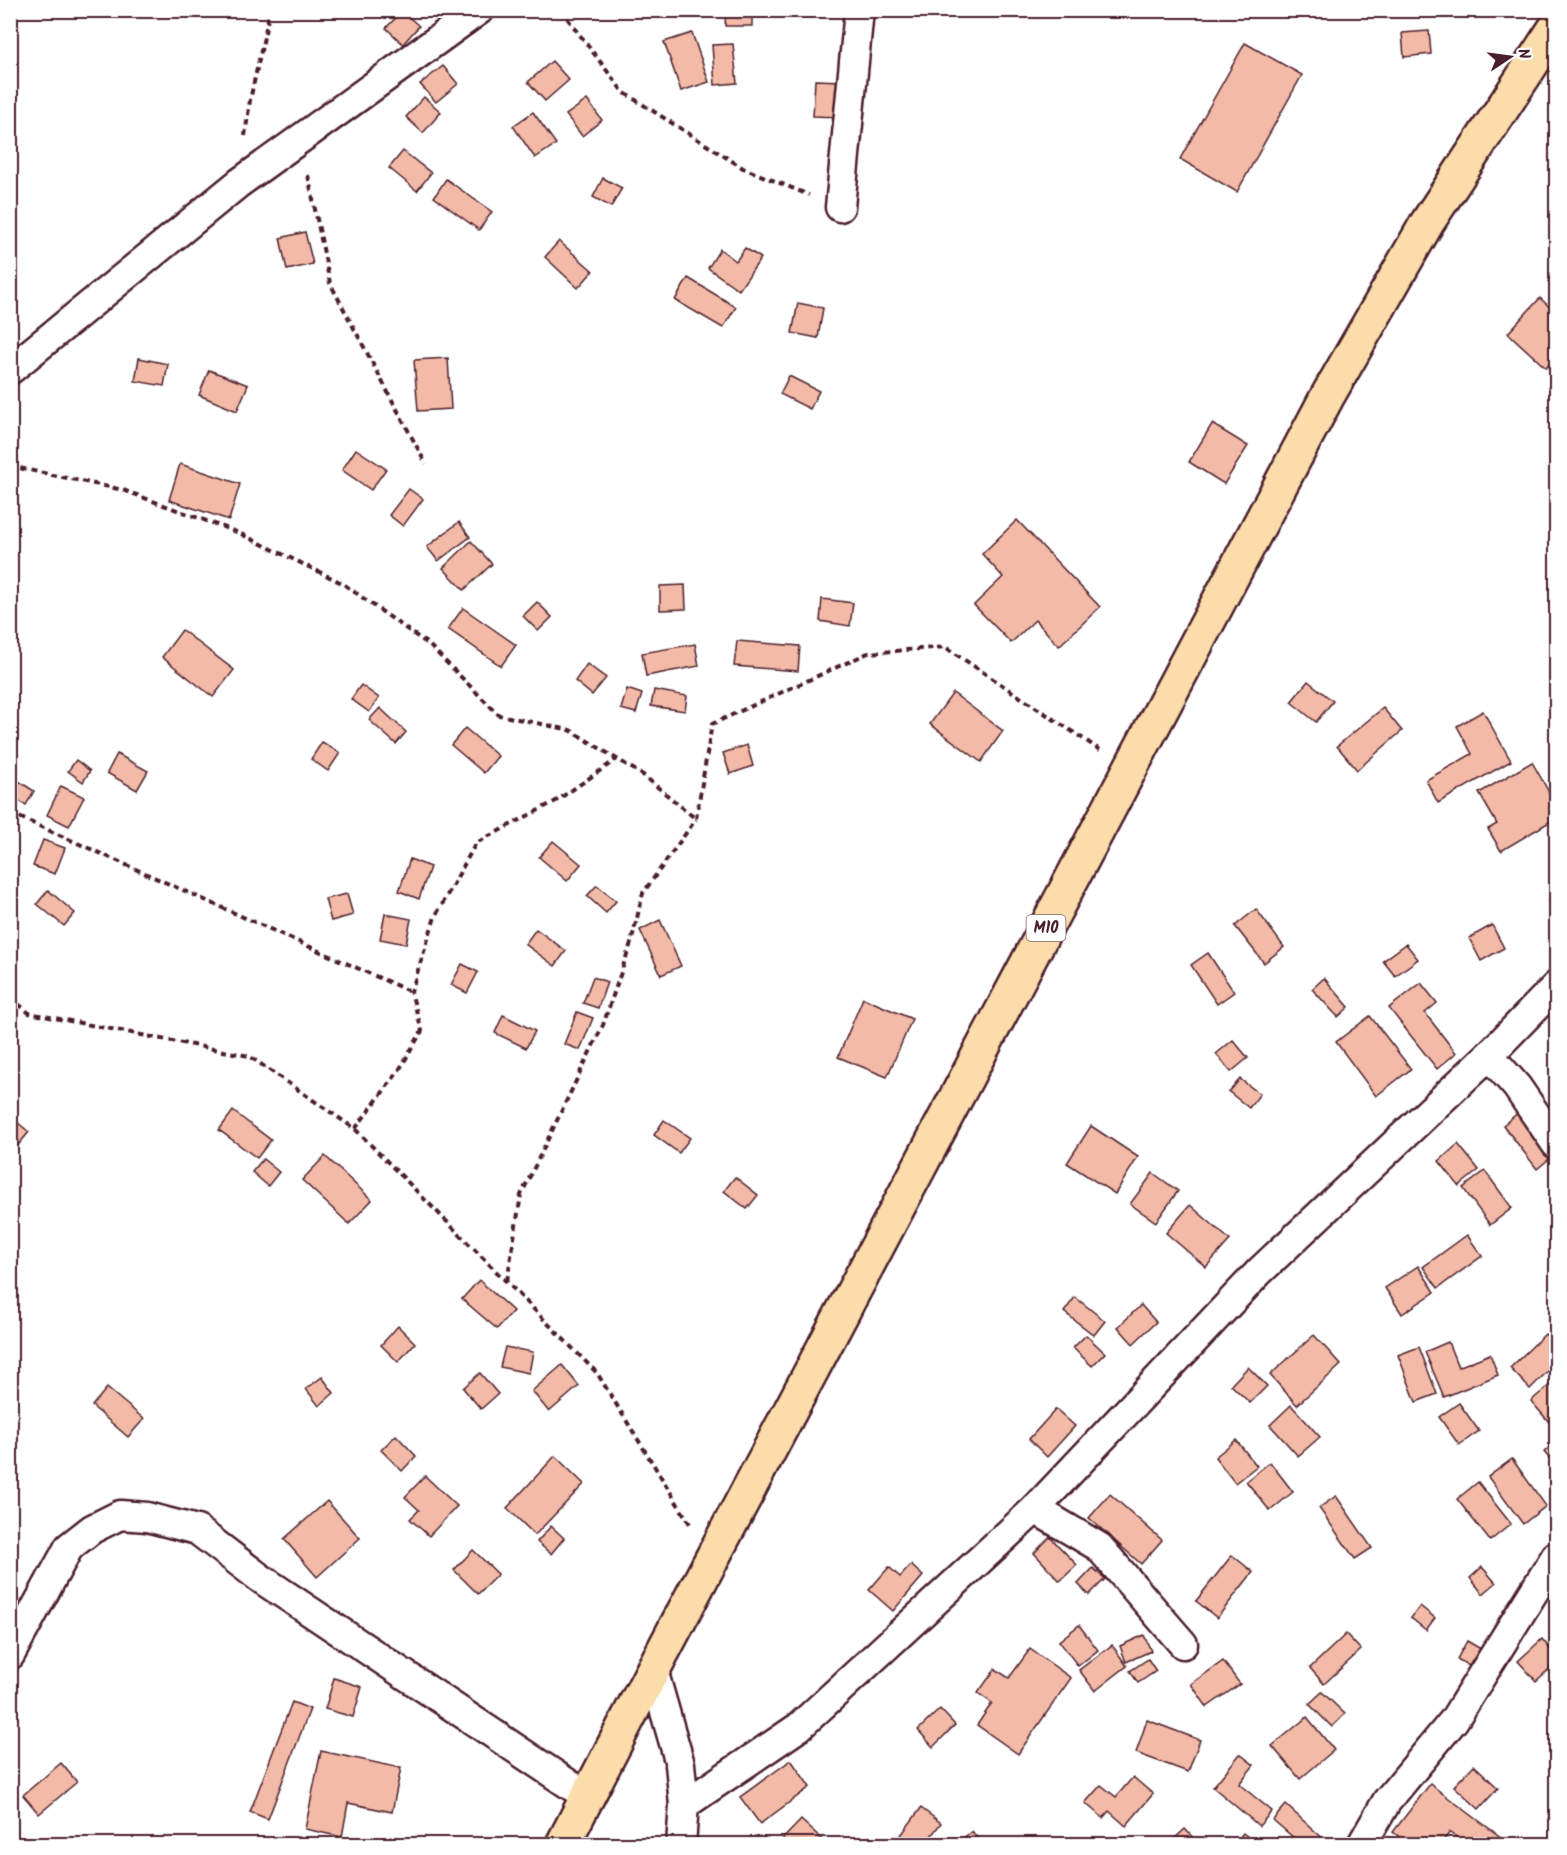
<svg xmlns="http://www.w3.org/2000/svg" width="1567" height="1855" viewBox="0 0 1567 1855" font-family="Kalam,sans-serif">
<rect width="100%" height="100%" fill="#fff"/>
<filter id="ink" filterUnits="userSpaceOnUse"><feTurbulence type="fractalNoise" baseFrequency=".0167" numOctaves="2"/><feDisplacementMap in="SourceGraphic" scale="12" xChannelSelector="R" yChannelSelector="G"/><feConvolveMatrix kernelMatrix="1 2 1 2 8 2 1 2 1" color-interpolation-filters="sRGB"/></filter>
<g filter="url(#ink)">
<g fill="#f2baa7" stroke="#4a1f2b" stroke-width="1.5">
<polygon points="726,10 752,10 752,26 725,26"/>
<polygon points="816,10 840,10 840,14"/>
<polygon points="402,11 419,26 403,44 386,28"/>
<polygon points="1429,31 1431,54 1404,57 1402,33"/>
<polygon points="692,33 709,82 681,91 664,42"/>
<polygon points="1245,43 1302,75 1237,192 1180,159"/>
<polygon points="733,44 737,83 715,85 712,45"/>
<polygon points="552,61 569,80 545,101 528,82"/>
<polygon points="443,66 458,84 436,102 420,84"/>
<polygon points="815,80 841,81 840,117 813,116"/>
<polygon points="424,97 441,112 423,133 406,117"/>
<polygon points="587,100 602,120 582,136 566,115"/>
<polygon points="533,112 556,144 535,158 513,126"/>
<polygon points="403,151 431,173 417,191 389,168"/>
<polygon points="603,178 622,188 611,207 593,197"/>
<polygon points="446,179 492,212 479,230 434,197"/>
<polygon points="305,232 313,264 287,270 280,238"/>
<polygon points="559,241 593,271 578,288 545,257"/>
<polygon points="745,248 761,258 739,290 708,268 720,249 736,261"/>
<polygon points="688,278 736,307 723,328 675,300"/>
<polygon points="1540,298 1556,313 1556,357 1546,368 1508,333"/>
<polygon points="798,303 823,308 818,338 792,333"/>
<polygon points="139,358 168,364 164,386 135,381"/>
<polygon points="448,358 451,409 418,411 414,360"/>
<polygon points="209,370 248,385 237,411 199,395"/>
<polygon points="789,376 819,391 810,409 780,394"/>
<polygon points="1212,424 1248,446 1224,484 1189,462"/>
<polygon points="356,449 386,469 371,490 342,470"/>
<polygon points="180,464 240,484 229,520 169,500"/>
<polygon points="409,489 423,499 403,526 389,515"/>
<polygon points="1017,520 1100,607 1059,646 1035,620 1011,643 974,605 1003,577 982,554"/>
<polygon points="459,522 470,537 438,561 427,547"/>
<polygon points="471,541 492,564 464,590 443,568"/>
<polygon points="685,585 686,609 660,610 660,586"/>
<polygon points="822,599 853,603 850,626 820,621"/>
<polygon points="537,602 552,617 538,631 523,616"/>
<polygon points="463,608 516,645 501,666 448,629"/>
<polygon points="182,630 234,670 213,697 162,657"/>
<polygon points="737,641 800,646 798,671 734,666"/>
<polygon points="695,644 699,666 646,676 642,653"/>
<polygon points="587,664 606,678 592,695 575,681"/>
<polygon points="1308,681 1333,701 1316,722 1291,702"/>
<polygon points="361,685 379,698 369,712 351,699"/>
<polygon points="627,689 642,694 636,713 621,709"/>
<polygon points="654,690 687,696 685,711 651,706"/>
<polygon points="953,693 1003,731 981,762 930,724"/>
<polygon points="380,708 406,732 396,744 369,720"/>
<polygon points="1383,708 1402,731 1357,770 1337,746"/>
<polygon points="1483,711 1511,761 1438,803 1426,780 1472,754 1457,726"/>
<polygon points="465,728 498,756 484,773 451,745"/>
<polygon points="322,742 340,753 328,771 311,759"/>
<polygon points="747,745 753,766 730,774 723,753"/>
<polygon points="117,754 148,771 137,790 107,773"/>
<polygon points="76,760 90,771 83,782 68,771"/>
<polygon points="1532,762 1550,794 1556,791 1556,818 1501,851 1488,829 1497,824 1479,793"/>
<polygon points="17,780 34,791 26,805 10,796"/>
<polygon points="61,786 84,797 69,826 47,815"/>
<polygon points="43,840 65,848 55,874 33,866"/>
<polygon points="553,841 581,864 567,881 539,857"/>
<polygon points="1556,845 1556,857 1551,849"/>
<polygon points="410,859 430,867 419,899 399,891"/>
<polygon points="597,885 616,901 606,913 587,896"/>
<polygon points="48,890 75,913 64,926 37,904"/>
<polygon points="347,894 353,915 331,921 325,899"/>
<polygon points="1556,895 1556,911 1549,901"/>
<polygon points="1256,909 1284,947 1264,963 1235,926"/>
<polygon points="385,914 411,919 406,944 380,939"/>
<polygon points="660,920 681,966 661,975 640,930"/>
<polygon points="1492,925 1504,948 1481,961 1469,938"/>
<polygon points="536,929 566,951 555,966 525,944"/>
<polygon points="1406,944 1418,959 1395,976 1383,961"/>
<polygon points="1208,953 1234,992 1217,1004 1191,965"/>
<polygon points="462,964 478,972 467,993 451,985"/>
<polygon points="593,977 607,982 598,1008 583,1003"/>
<polygon points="1324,978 1349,1007 1338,1017 1312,989"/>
<polygon points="1421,983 1437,1003 1425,1013 1456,1053 1437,1069 1389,1008"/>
<polygon points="863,998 912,1019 887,1077 838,1057"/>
<polygon points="577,1012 593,1018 580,1050 564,1044"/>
<polygon points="503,1015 535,1031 526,1048 495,1033"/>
<polygon points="1370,1016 1411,1069 1376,1096 1336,1042"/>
<polygon points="1233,1040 1248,1058 1231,1072 1216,1054"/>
<polygon points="1240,1079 1260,1094 1249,1108 1229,1092"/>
<polygon points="233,1111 271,1140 257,1158 219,1130"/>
<polygon points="1519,1112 1554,1155 1537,1169 1503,1125"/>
<polygon points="10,1116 29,1132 10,1155"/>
<polygon points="664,1120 690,1138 679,1153 654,1135"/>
<polygon points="1091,1126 1138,1157 1115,1194 1067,1163"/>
<polygon points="1458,1144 1479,1170 1459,1186 1439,1161"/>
<polygon points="325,1156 372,1200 349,1224 302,1180"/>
<polygon points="263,1159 279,1172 268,1186 252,1172"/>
<polygon points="1485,1171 1512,1208 1490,1225 1463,1188"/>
<polygon points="1153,1173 1178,1191 1156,1222 1130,1204"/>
<polygon points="735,1177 758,1195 747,1209 724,1191"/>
<polygon points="1190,1205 1230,1240 1206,1267 1166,1233"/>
<polygon points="1467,1235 1482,1256 1438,1288 1423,1267"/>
<polygon points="1418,1266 1435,1292 1402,1314 1385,1288"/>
<polygon points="479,1280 513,1311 497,1329 462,1299"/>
<polygon points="1075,1297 1105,1321 1094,1335 1064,1312"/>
<polygon points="1141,1305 1156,1322 1133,1344 1118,1327"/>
<polygon points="398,1326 415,1343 398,1362 381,1345"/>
<polygon points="1545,1334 1556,1346 1556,1363 1530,1389 1510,1368"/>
<polygon points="1086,1335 1105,1353 1092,1366 1073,1348"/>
<polygon points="1314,1335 1341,1365 1297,1405 1270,1375"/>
<polygon points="1448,1342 1458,1367 1490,1354 1498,1375 1444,1397 1425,1352"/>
<polygon points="505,1347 533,1352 529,1373 500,1367"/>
<polygon points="1419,1347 1437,1394 1416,1402 1398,1355"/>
<polygon points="562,1365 579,1386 549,1412 532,1391"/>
<polygon points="1248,1367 1267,1386 1250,1403 1231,1385"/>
<polygon points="480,1373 498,1394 481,1409 463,1388"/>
<polygon points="322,1377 334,1393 319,1406 306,1389"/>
<polygon points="1553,1382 1556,1386 1555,1429 1531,1401"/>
<polygon points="107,1388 144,1419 128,1437 92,1406"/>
<polygon points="1459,1403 1479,1431 1459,1445 1439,1417"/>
<polygon points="1291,1405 1320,1437 1298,1456 1270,1425"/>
<polygon points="1056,1409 1075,1426 1047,1457 1029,1439"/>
<polygon points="396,1435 416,1456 402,1471 381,1450"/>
<polygon points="1236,1440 1257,1466 1235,1483 1215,1457"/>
<polygon points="1553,1444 1556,1448 1554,1464 1544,1452"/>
<polygon points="555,1456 584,1484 535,1535 507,1508"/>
<polygon points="1512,1459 1546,1506 1523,1524 1488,1477"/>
<polygon points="1270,1462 1293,1492 1270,1511 1246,1481"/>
<polygon points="425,1476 457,1506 429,1536 410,1519 419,1510 405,1497"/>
<polygon points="1478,1482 1511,1524 1490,1541 1457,1499"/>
<polygon points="1110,1494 1162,1540 1141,1564 1089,1518"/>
<polygon points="1336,1496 1372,1548 1355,1559 1319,1508"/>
<polygon points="327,1501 360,1538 317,1577 284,1539"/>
<polygon points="551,1526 564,1538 551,1554 537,1542"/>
<polygon points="1050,1537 1077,1565 1060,1581 1034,1553"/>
<polygon points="473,1550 498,1574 478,1594 454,1570"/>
<polygon points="1232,1555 1253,1572 1217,1618 1196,1601"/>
<polygon points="911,1565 923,1576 893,1611 869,1590 889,1567 900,1577"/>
<polygon points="1482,1567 1496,1583 1483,1594 1470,1578"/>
<polygon points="1093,1568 1105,1579 1089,1595 1078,1584"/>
<polygon points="1420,1606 1435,1618 1426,1630 1411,1618"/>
<polygon points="1079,1625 1098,1650 1078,1666 1059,1641"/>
<polygon points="1346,1634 1361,1650 1324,1684 1310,1668"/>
<polygon points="1144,1635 1151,1651 1126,1662 1120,1646"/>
<polygon points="1542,1639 1556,1656 1556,1663 1536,1681 1518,1661"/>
<polygon points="1467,1641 1486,1652 1476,1670 1457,1659"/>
<polygon points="1112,1645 1127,1666 1095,1691 1079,1670"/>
<polygon points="1030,1649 1071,1678 1018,1754 977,1725 992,1703 978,1693 995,1669 1009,1678"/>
<polygon points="1148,1659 1156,1671 1138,1683 1130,1671"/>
<polygon points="1223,1661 1240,1684 1207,1707 1191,1684"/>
<polygon points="334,1678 362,1687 353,1717 325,1709"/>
<polygon points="1322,1692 1345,1714 1332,1727 1309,1704"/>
<polygon points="292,1702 310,1709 268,1819 250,1812"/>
<polygon points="940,1709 955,1725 933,1747 918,1730"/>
<polygon points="1307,1717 1334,1750 1300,1779 1272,1746"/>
<polygon points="1147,1720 1200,1740 1188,1772 1136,1753"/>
<polygon points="321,1751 401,1768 392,1812 348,1803 342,1837 305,1829"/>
<polygon points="1240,1754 1254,1765 1239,1784 1272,1811 1259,1826 1213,1787"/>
<polygon points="791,1760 810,1787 760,1824 740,1797"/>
<polygon points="61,1763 77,1782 39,1814 23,1795"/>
<polygon points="1474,1765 1498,1788 1479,1809 1454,1786"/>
<polygon points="1133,1777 1153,1794 1126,1826 1109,1811 1103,1818 1085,1803 1101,1785 1116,1797"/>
<polygon points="1430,1784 1510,1844 1466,1844 1450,1832 1441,1844 1409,1844 1393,1832"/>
<polygon points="1286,1805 1327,1842 1325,1844 1301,1844 1273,1820"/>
<polygon points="921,1808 941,1823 925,1844 913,1844 901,1835"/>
<polygon points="801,1820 822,1839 817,1844 778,1844"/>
<polygon points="1185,1829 1199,1844 1174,1844 1171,1842"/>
<polygon points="972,1831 982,1844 956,1844"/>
<polygon points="1243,1833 1257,1844 1234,1844"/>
</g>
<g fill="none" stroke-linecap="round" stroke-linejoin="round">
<g stroke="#4a1f2b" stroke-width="33">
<g id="street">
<polyline points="840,207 859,10"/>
<polyline points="10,370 239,183 479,10"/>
<polyline points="1489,1055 1517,1087 1556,1144"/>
<polyline points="1035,1509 1099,1547 1183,1644"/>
<polyline points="10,1655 69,1547 92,1529 120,1515 147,1517 197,1530 260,1578 588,1797"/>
<polyline points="653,1670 680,1764 684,1805 681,1844"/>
<polyline points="684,1805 799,1727 1035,1509 1260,1271 1489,1055 1556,986"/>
<polyline points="1362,1844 1387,1801 1454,1720 1556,1556"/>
</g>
</g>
<g stroke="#4a1f2b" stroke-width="38">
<polyline id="primary" points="563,1844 653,1670 1327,397 1427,223 1556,27"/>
</g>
<g stroke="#4a1f2b" stroke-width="4" stroke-dasharray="6 4.5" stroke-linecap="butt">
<polyline points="561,10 623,92 743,168 809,195"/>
<polyline points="245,136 250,100 270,10"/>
<polyline points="308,175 330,283 426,464"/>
<polyline points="10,466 123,490 239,533 342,583 429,645 499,715 570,730 643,775 696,819 712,724 868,653 945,647 1100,750"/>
<polyline points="10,813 411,992"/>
<polyline points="10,997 29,1013 249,1056 355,1129 597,1373 690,1524"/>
<polyline points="355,1129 398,1072 422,1031 411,992 435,917 476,843 556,801 617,759"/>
<polyline points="507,1281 521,1195 603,1025 631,943 643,893 696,819"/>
</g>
<use href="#street" stroke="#fff" stroke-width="28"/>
<use href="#primary" stroke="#faddab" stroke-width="33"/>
</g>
</g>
<g text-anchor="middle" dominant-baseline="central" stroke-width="5" stroke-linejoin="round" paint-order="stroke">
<rect fill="#fff" stroke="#80626b" stroke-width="1.5" x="1026.5" y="915" width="39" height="26" rx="4.5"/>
<g font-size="16" font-weight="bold" fill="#4a1f2b">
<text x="1046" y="928">M10</text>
</g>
</g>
<rect width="1567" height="1855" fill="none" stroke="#fff" stroke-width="36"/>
<rect x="18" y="18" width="1531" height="1819" fill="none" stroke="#4a1f2b" stroke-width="2" filter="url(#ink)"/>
<g transform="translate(1510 57) rotate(77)" stroke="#ffffff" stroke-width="4.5" paint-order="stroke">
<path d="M0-4.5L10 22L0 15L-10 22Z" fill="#4a1f2b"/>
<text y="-9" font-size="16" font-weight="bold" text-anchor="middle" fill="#4a1f2b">N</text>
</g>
</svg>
